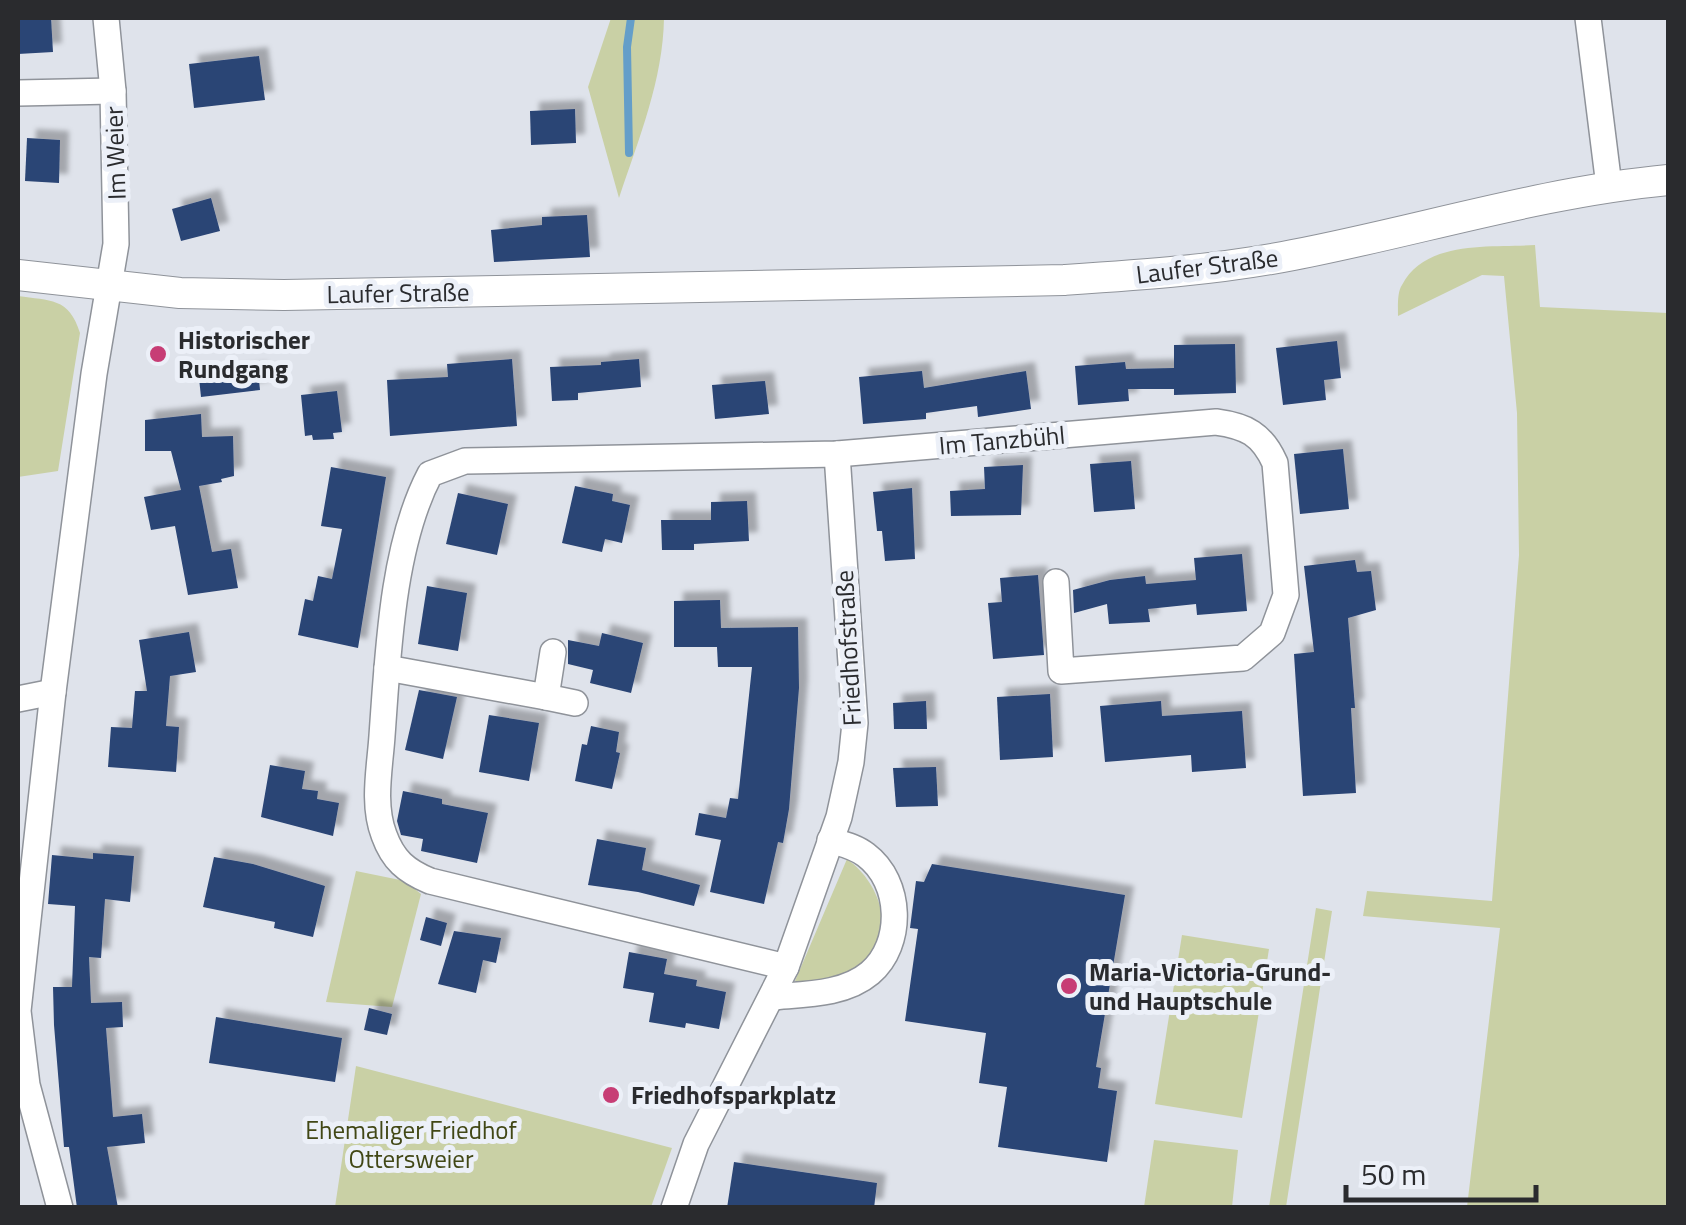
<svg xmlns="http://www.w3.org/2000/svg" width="1686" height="1225" viewBox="0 0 1686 1225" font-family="'Titillium Web',sans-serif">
<defs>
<filter id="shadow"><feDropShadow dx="9" dy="-9" stdDeviation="2.5" flood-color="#0004"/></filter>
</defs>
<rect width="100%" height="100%" fill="#dfe3eb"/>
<g fill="#c9d0a5">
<path d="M611 18H664C663 80 639 138 619 198L588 87Z"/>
<path d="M1535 245 1540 307 1668 313V1207H1467L1500 928 1363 916 1367 891 1492 901 1519 555 1517 413 1504 276 1482 275 1398 316C1398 307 1397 292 1402 285 1426 239 1492 248 1535 245Z"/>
<path d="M18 296C50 301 69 297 80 333L58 471 18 477Z"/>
<path d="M847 859C882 884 900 939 857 968 839 981 816 981 795 981Z"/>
<polygon points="356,871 405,881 421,894 392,1007 326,1002"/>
<polygon points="1316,908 1332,911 1286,1207 1269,1207"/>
<polygon points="1182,935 1269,949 1242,1118 1155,1104"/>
<polygon points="356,1066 672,1148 651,1207 335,1207"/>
<polygon points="1154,1140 1238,1150 1232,1207 1144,1207"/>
</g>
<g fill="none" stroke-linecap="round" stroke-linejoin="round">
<polyline stroke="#649ec9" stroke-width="8" points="629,153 627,47 631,18"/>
</g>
<g fill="#2a4475" filter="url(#shadow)">
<polygon points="18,18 51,18 53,52 18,54"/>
<polygon points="259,56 265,100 194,108 189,64"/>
<polygon points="575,109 576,143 531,145 530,111"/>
<polygon points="27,138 60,140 59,183 25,181"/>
<polygon points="211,198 220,231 181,241 172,209"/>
<polygon points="587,215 590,257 494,262 491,230 542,225 542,217"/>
<polygon points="1337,341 1341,378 1324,380 1326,400 1283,405 1276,348"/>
<polygon points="1235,344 1236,393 1174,395 1174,389 1128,389 1129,401 1078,405 1075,366 1125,362 1126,369 1174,368 1174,345"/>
<polygon points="512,359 517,426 390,436 387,380 448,377 447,364"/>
<polygon points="639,359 641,387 578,393 578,400 552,401 550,367 601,365 601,362"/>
<polygon points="258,371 260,390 201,397 199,378"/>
<polygon points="922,371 924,388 1026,371 1031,409 978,417 977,406 926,413 926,419 863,424 859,377"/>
<polygon points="765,381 769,414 715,419 712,385"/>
<polygon points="337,391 342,432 333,433 334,439 313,440 312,435 305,436 301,395"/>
<polygon points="201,414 202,437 233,436 234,476 221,479 222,482 199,486 212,552 231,549 238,588 188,595 175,526 151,530 144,497 181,490 171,451 145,451 145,420"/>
<polygon points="1343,449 1349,509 1300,514 1294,454"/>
<polygon points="1131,461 1135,509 1094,512 1090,464"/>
<polygon points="1023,465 1021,515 951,516 950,491 985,489 984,467"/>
<polygon points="331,467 386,477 358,648 298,635 305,599 313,601 318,576 332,579 342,529 321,526"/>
<polygon points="575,486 613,494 612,501 630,505 622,543 605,539 602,552 562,543"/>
<polygon points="912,488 915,559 885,561 882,531 877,531 873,492"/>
<polygon points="458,493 508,504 497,555 446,544"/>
<polygon points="747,501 749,541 694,544 694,550 662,550 661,520 711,520 711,502"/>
<polygon points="1242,554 1247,611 1197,615 1196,604 1148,609 1150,622 1109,624 1107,604 1074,613 1073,590 1110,580 1145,576 1146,584 1196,580 1194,558"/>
<polygon points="1355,560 1357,572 1371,571 1376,610 1348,618 1355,708 1351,708 1356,793 1303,796 1294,654 1314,652 1304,566"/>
<polygon points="1038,575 1044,655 993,659 988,603 1002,602 1000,578"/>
<polygon points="427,586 467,593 458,651 418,644"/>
<polygon points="720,600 721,628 798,627 799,688 789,809 783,843 778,842 764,904 710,892 721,840 695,835 699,813 726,818 730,798 738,799 752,667 718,667 717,647 674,647 674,601"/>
<polygon points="189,632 196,672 170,676 166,726 179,727 176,772 108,767 111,727 132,728 135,691 147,691 139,640"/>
<polygon points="602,633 643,643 631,693 590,683 593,670 568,664 568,640 599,646"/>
<polygon points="419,690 457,697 443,759 405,750"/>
<polygon points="1050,694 1053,757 1000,760 997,697"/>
<polygon points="926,701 927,729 894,729 893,703"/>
<polygon points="1161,701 1162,716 1242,711 1246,768 1192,772 1191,755 1105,762 1100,706"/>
<polygon points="489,715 539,723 529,781 479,772"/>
<polygon points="591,726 619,732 616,752 620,753 612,789 575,781 582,744 587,745"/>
<polygon points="270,765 305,771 302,789 318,791 317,799 339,803 333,836 261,817"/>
<polygon points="936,767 938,806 896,807 893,768"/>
<polygon points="403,791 442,799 442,804 488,813 477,863 421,851 423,839 401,835 397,821"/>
<polygon points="597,839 646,848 642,870 700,885 694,906 638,892 588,885"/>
<polygon points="93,853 134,856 130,902 105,899 101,958 89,957 91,1003 122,1002 123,1027 106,1028 113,1117 142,1114 145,1143 107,1147 118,1208 77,1208 69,1147 64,1147 54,1025 53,987 72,987 75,906 48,904 52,855 93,859"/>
<polygon points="214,857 253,864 325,886 313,937 274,928 275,922 203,907"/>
<polygon points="932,864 1125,895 1096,1067 1101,1068 1098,1088 1117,1091 1107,1162 998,1147 1007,1087 979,1083 986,1033 905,1021 918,929 910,928 916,881 924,882"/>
<polygon points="426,917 447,923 441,946 420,940"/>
<polygon points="454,931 501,938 496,963 483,960 476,993 438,984"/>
<polygon points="629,952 667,959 664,974 697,980 696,986 726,992 719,1029 686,1023 685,1028 649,1022 654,993 623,988"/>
<polygon points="369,1008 392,1014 387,1035 364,1030"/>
<polygon points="216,1017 342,1038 335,1082 209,1063"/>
<polygon points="734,1162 877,1183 874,1208 727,1208"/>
</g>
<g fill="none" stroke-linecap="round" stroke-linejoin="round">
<g stroke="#8f939a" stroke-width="28">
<g id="minor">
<polyline points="1588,18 1609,186"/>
<polyline points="18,93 113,91"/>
<polyline points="387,668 546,697 553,652"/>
<polyline points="546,697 575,703"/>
<polyline points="18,699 53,692"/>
<path d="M786 967 430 881C406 871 393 860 384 835 372 804 380 767 382 736 388 654 392 546 430 474L465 461 837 454 1216 422C1246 426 1262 434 1275 463L1286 595 1272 633 1243 658 1061 671 1056 582"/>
<path d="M772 997C804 994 844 995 870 973 904 944 902 882 866 855 856 847 843 844 830 840"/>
<polyline points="60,1208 27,1085 18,1011 53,692 94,374 116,244 113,91 106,18"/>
<polyline points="674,1208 696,1144 786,967 839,817 851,762 855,723 837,454"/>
</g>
</g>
<g stroke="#8f939a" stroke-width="32">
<path id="major" d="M18 275 180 293 284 295 1064 280C1140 275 1217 270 1293 255 1418 231 1541 192 1668 180"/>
</g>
<use href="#minor" stroke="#fff" stroke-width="25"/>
<use href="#major" stroke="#fff" stroke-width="30"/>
</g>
<g fill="#c73d75" stroke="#ecf0f8" stroke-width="4">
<circle cx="158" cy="354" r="10"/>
<circle cx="1069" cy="986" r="10"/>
<circle cx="611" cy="1095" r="10"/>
</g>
<g text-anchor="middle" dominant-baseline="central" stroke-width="10" stroke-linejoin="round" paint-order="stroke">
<g font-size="25" fill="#2a2b2e" stroke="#ecf0f8">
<text transform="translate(115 153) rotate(-92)">Im Weier</text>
<text transform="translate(1207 266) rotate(-7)">Laufer Straße</text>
<text transform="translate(398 293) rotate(-1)">Laufer Straße</text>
<text transform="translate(1002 440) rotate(-5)">Im Tanzbühl</text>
<text transform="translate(848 648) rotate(-93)">Friedhofstraße</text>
</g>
<g font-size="25" font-weight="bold" fill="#2a2b2e" stroke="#ecf0f8" text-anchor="start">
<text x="178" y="340">Historischer<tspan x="178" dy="29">Rundgang</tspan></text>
<text x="1089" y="972">Maria-Victoria-Grund-<tspan x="1089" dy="29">und Hauptschule</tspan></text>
<text x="631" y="1095">Friedhofsparkplatz</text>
</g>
<g font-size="25" fill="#414715" stroke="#ecf0f8">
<text x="411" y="1130">Ehemaliger Friedhof<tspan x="411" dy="29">Ottersweier</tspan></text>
</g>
</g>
<rect width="1686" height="1225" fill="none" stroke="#2a2b2e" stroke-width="40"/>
<path d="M1346 1185v15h190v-15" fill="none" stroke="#2a2b2e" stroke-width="5"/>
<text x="1361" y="1185" font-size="30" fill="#2a2b2e" stroke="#ecf0f8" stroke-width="8" paint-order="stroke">50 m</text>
</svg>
